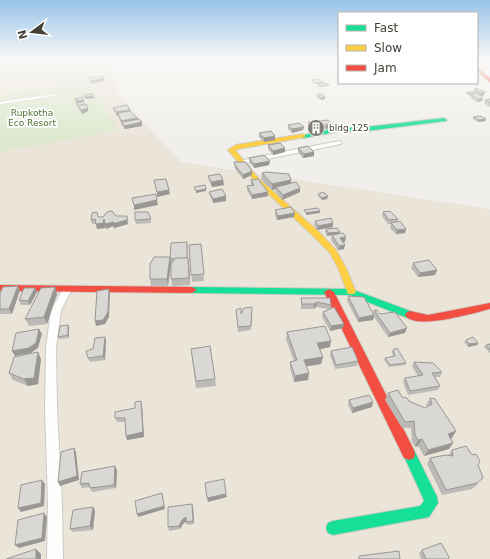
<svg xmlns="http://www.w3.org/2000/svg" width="490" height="559" viewBox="0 0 490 559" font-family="'DejaVu Sans',sans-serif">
<rect width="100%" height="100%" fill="#f1efeb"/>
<polygon fill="#ebe4d9" points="0,60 109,60 120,97 181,162 490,209 490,559 0,559"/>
<polygon fill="#dee8ce" points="90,81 118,130 0,152 0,95"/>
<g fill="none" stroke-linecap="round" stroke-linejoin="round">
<g stroke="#cdcbc8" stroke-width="3.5">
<polyline id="lane" points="0,103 54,95"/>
</g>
<g stroke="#cdcbc8" stroke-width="2">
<g id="street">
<polygon points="339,141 342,143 341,144 243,164 240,162 243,160"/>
<polygon points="67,286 72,289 61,310 56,348 57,408 62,504 63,559 47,559 48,504 45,408 46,348 51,310 64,287"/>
</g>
</g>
<g stroke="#cfccc3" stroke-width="2">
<g id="fast">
<polygon points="444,118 447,120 446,121 366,131 336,132 303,138 300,136 336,128 366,127"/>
<polygon points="192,287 351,289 413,312 415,315 413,318 410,319 350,295 192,293 187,290"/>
<polygon points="409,448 414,450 437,497 438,503 429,517 333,535 328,533 326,528 328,523 333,521 420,506 424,501 423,498 403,454 404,450"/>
</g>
</g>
<g stroke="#cfccc3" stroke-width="2">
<polygon id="slow" points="303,134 305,135 305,137 238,149 235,150 259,179 318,231 336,250 346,268 356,292 354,294 348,294 338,268 330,253 312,235 255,181 228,150 236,145"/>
</g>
<g stroke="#cfccc3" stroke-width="2">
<g id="jam">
<polygon points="477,68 490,78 490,82 477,71"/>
<polygon points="0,285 192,287 197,290 192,293 0,291"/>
<polygon points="329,289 334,292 414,450 415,454 414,458 409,460 404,458 324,292"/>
<path d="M490 303V309C473 313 415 331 405 315L407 312 410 311 428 315Z"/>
</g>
</g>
<use href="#lane" stroke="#fdfdfc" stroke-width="2.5"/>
<use href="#street" fill="#fdfdfc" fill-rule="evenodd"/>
<use href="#fast" fill="#16e098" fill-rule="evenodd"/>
<use href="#slow" fill="#ffcf43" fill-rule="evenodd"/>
<use href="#jam" fill="#f24e42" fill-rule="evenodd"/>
</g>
<g fill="#bbbab6">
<polygon points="312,80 329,85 329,86 319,87 317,85 318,84 315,84 312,82"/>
<polygon points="474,89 484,95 481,96 482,101 477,102 470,98 471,96 470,96 466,94 467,92 473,92"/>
<polygon points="317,95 325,99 321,100 316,97"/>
<polygon points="75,99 84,100 84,102 83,102 88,111 82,114 79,109"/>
<polygon points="490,99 490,107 484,103 485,100"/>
<polygon points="113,108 131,112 138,119 142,126 125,129 122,125 118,115 117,116 114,111"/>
<polygon points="473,117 485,121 478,122 473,119"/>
<polygon points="308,122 333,124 332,128 324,129 324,131 314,132 308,126"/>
<polygon points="288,125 304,127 303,130 292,133 288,129"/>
<polygon points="259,133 275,136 275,140 264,142 259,137"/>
<polygon points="268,145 285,148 285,152 273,155 268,149"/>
<polygon points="298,148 314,152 314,156 303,158 298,152"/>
<polygon points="249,158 269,165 254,168 249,162"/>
<polygon points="234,162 252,175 243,179 235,169"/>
<polygon points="262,173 291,180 290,184 300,192 282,200 275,191 276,189 272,190 261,179"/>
<polygon points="208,176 223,180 224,185 212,187 209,180"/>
<polygon points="251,180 268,192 268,196 252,199 247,190 247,186 251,185"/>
<polygon points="209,192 226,201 213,203 210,196"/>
<polygon points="318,194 328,196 327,199 322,200 318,196"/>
<polygon points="275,210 294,217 277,220 275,215"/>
<polygon points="383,212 398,219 397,222 405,233 396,234 390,228 391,224 388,224 382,216"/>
<polygon points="116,216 128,224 114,228 113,226 106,229 105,224 105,228 97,229 96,224 92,224 91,220 99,217 103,217"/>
<polygon points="151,219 151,223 136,224 135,220"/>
<polygon points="315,221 333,223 333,227 317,230 314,225"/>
<polygon points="326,229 339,234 345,242 343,242 344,249 338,250 331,240 332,235 337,234 327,236 325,231"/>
<polygon points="187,242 188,258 189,264 190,285 172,286 171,279 172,264 171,264 170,259"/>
<polygon points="201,244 204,281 192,282 189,245"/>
<polygon points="413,263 437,270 435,275 418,277 411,268"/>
<polygon points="171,264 168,286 151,286 150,279"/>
<polygon points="55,287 57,294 47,324 29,326 25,319"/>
<polygon points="35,288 37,292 30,305 21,305 19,300"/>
<polygon points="20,290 12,314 0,314 0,293"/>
<polygon points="348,296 373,313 374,310 380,314 405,333 388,337 374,317 373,320 358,322 347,301"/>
<polygon points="301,298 331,305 331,308 343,328 330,331 322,317 323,312 329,309 316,307 314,309 301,309"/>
<polygon points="236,310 241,314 252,312 251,330 238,332"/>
<polygon points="68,325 69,327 69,338 59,339 58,337"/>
<polygon points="287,332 330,347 320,349 323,357 321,364 306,366 308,380 294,382 290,368 290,362 294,361 286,339"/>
<polygon points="466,340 477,345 468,347 464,342"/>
<polygon points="106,341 105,360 90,362 88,358 93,349"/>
<polygon points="490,344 490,353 484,347 486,345"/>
<polygon points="191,349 215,379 216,386 196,388"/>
<polygon points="393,350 406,363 405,365 389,367 384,360 385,358 393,356 392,352"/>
<polygon points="331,351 358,361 357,366 335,369 330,355"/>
<polygon points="41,359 38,384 28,386 13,380 9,373"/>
<polygon points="414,362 442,372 440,377 435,377 440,386 438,390 408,395 403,382 405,378 418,376 412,366"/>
<polygon points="388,393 402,397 425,408 427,407 426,405 430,398 452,438 451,438 453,443 449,449 424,456 418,446 415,447 412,442 411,428 402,428 385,400"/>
<polygon points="349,400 372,407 352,413 348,405"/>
<polygon points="142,405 144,437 127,440 126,436 125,422 117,422 115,418"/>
<polygon points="452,450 478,465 478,484 472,489 442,495 427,464 430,458 448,456"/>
<polygon points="117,470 116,488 92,492 90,487 82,488 80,484"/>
<polygon points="93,507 95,511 93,530 73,532 70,529"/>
<polygon points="193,507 194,524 187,525 186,521 183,524 180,529 169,531 168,527"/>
<polygon points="422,550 448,559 421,559 419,553"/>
</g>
<g fill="#999794">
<polygon points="104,78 105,81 91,84 90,81"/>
<polygon points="323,82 323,84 315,84 315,83"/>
<polygon points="329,85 329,86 319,87 319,86"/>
<polygon points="485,92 484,95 479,97 480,93"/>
<polygon points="94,96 94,98 85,99 85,97"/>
<polygon points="325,97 325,99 321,100 321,98"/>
<polygon points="483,98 482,101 477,102 478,99"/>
<polygon points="84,100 84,102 76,103 76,101"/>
<polygon points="88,108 88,111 82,114 81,110"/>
<polygon points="130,110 131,113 118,113 118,115 117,116 116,112"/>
<polygon points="137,118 138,122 122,122 122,125 121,121"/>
<polygon points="486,119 485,121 478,122 479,120"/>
<polygon points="142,122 142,126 125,129 124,126"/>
<polygon points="333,124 332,128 324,129 325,125"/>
<polygon points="304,127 303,130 292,133 292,129"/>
<polygon points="324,127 324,131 314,132 314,128"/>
<polygon points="275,136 275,140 264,142 264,138"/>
<polygon points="285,148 285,152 273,155 273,151"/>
<polygon points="314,152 314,156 303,158 304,154"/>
<polygon points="270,161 269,165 254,168 254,164"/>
<polygon points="252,171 252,175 243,179 243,175"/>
<polygon points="223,180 224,185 212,187 211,182"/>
<polygon points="291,180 290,186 276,187 276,189 272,190 272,184"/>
<polygon points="300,188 300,192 282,200 283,195"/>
<polygon points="206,189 206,191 196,193 196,191"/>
<polygon points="169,190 170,194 157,197 157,192"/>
<polygon points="268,192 268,196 252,199 252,195"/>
<polygon points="226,196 226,201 213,203 213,199"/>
<polygon points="328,196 327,199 322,200 322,198"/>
<polygon points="157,200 158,205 134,210 134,205"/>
<polygon points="320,211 320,213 306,215 306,213"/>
<polygon points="295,213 294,217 277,220 278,216"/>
<polygon points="127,216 128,224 114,228 113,226 106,229 105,224"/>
<polygon points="104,219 105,224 105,228 97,229 96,224"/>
<polygon points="333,223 333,227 317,230 318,226"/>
<polygon points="406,229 405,233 396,234 397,230"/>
<polygon points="340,232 339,234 327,236 328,233"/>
<polygon points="346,237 345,242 339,243 340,238"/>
<polygon points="345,245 344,249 338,250 339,246"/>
<polygon points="170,257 171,264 168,286 167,279"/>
<polygon points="188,258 189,264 190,285 189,278"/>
<polygon points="437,270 435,275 418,277 420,273"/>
<polygon points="18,286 20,290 12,314 9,309"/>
<polygon points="55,287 57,294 47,324 44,317"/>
<polygon points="35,288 37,292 30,305 28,301"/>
<polygon points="109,289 110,294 109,317 105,324 96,326 95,321"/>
<polygon points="317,302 316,307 314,309 314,304"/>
<polygon points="374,315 373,320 358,322 359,318"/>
<polygon points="344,324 343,328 330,331 331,326"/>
<polygon points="68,325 69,327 69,338 68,335"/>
<polygon points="407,328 405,333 388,337 390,333"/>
<polygon points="39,329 42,334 38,348 31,353 15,356 12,351"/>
<polygon points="105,337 106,341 105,360 103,356"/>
<polygon points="331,341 330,347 316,350 317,343"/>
<polygon points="478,343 477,345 468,347 469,344"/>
<polygon points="38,352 41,359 38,384 28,386 24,379"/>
<polygon points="323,357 321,364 303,367 304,360"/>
<polygon points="309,373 308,380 294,382 295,376"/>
<polygon points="141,401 142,405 144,437 127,440 126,436"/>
<polygon points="373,402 372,407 352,413 353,408"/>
<polygon points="456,431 452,438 444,440 448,434"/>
<polygon points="422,439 418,446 415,447 418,440"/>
<polygon points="453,443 449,449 424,456 428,450"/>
<polygon points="74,448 76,452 79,480 60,486 58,482"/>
<polygon points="115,466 117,470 116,488 114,485"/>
<polygon points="42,480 45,484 44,506 21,512 18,508"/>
<polygon points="162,493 165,509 138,517 137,514"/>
<polygon points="226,494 227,497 208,502 207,498"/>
<polygon points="192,504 193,507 194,524 193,521"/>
<polygon points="93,507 95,511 93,530 90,526"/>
<polygon points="44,513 47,517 45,541 19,548 15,545"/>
<polygon points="186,517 187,521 183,524 180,529 179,526 182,520"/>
<polygon points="36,549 41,554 41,559 36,559"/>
</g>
<g fill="#dad8d4" stroke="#999794">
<polygon points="103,76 104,78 90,81 89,78"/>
<polygon points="320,79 323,82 315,83 312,80"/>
<polygon points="326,83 329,85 319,86 318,84"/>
<polygon points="476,88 485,92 480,93 474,89"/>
<polygon points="467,92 473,92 476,94 470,94"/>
<polygon points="477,93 483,98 478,99 471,94"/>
<polygon points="92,94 94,96 85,97 84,95"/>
<polygon points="321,94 325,97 321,98 317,95"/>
<polygon points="82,97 84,100 76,101 75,99"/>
<polygon points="490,99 490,103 485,100"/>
<polygon points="83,102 85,104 78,106 76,103"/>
<polygon points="86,104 88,108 81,110 78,106"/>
<polygon points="127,105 130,110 116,112 113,108"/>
<polygon points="130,111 137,118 121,121 118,113"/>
<polygon points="480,116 486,119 479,120 473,117"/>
<polygon points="139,119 142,122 124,126 122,122"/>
<polygon points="327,120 333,124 325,125 321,123 324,127 314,128 308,122 319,121"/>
<polygon points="299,123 304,127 292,129 288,125"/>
<polygon points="271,131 275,136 264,138 259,133"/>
<polygon points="280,143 285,148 273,151 268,145"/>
<polygon points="308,146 314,152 304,154 298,148"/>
<polygon points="264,155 270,161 254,164 249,158"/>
<polygon points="234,162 246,162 252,171 243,175 235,165"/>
<polygon points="266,172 289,174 291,180 272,184 262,173"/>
<polygon points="220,174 223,180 211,182 208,176"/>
<polygon points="166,179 169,190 157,192 154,180"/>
<polygon points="258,179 268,192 252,195 247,186 254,185 251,180"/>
<polygon points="296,182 300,188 283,195 276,187"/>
<polygon points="205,185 206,189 196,191 194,187"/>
<polygon points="222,189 226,196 213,199 209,192"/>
<polygon points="323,192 328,196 322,198 318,194"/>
<polygon points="156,194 157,200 134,205 132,198"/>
<polygon points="291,207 295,213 278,216 275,210"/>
<polygon points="318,208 320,211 306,213 304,210"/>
<polygon points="112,211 116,216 127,216 127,220 113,224 114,222 105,224 104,219 103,223 96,224 95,219 91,220 92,213 97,212 98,217 103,217 107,212"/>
<polygon points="390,211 398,219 389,220 383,212"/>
<polygon points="135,212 148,212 151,219 135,220"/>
<polygon points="331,218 333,223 318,226 315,221"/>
<polygon points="400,221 406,229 397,230 391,223"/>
<polygon points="337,228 340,232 328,233 326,229"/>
<polygon points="343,233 346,237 340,238 345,245 339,246 332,235"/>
<polygon points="187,242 187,258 170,259 171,243"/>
<polygon points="201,244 204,274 191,275 189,245"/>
<polygon points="154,257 170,257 167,279 150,279 150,264"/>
<polygon points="175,258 188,258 189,278 171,279 171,264"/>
<polygon points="429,260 437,270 420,273 413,263"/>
<polygon points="18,286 9,309 0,309 0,293 3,287"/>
<polygon points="55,287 44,317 25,319 41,288"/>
<polygon points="24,288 35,288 28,301 19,300"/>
<polygon points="109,289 108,312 103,320 95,321 97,291"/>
<polygon points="348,296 364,297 374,315 359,318"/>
<polygon points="301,298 330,298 331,305 317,302 314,304 302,304"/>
<polygon points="252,307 251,326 238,327 236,310 241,308 241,314 244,308"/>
<polygon points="334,307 344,324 331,326 323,312"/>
<polygon points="374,310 377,310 380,314 395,312 407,328 390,333"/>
<polygon points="68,325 68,335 58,337 60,326"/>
<polygon points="325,326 331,341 317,343 323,357 304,360 309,373 295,376 290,362 297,360 287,332"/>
<polygon points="39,329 36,343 29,348 12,351 16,333"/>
<polygon points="105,337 103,356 88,358 86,351 93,349 95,338"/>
<polygon points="473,337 478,343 469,344 466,340"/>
<polygon points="490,344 490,350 486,345"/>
<polygon points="210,346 215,379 196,381 191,349"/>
<polygon points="352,347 358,361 336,365 331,351"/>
<polygon points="397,348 406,363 390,365 385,358 395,356 393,350"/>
<polygon points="38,352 34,378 24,379 9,373 14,357"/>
<polygon points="414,362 433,363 442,372 432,373 440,386 410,391 405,378 423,375"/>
<polygon points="398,390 402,397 407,398 409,401 425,408 432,404 430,398 435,399 456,431 448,434 453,443 428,450 422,439 418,440 415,435 414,421 405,422 388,393"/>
<polygon points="369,395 373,402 353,408 349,400"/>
<polygon points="141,401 143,432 126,436 125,418 115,418 115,412 135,408 135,402"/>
<polygon points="466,446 472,455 476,454 480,461 478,465 483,478 477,483 446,490 430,458 446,455 453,456 452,450"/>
<polygon points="74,448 77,476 58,482 61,452"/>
<polygon points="115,466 114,485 90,488 89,483 80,484 82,472"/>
<polygon points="224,479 226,494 207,498 205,483"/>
<polygon points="42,480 41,503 18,508 21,485"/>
<polygon points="162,493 164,506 137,514 135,501"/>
<polygon points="192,504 193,521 186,522 186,517 182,520 179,526 168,527 168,507"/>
<polygon points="93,507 90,526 70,529 73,510"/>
<polygon points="44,513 42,538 15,545 18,520"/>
<polygon points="441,543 449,557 448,559 426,559 422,550"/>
<polygon points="36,549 36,559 6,559"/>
<polygon points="399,551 400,559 359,559 359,556"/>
</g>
<linearGradient id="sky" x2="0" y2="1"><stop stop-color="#98c3e9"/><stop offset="0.43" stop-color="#f9f8f6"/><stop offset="1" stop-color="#f9f8f6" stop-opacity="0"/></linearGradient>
<rect width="490" height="138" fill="url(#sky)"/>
<defs>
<g id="building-disc" transform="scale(0.9)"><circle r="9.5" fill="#827e77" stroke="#fff"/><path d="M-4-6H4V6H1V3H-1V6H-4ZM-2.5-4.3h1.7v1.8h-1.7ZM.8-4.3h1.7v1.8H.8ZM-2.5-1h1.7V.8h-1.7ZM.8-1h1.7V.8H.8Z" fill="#fff"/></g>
</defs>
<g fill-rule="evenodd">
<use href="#building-disc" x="316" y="128"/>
</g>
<g text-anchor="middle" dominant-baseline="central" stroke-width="3.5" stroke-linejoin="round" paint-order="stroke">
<g font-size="9" fill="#4a7231" stroke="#fff">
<text x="32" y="113">Rupkotha<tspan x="32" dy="10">Eco Resort</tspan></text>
</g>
<g font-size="9" fill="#464138" stroke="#fff" text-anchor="start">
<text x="329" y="128">bldg 125</text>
</g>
</g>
<rect x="338" y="12" width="140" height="72" fill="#ffffff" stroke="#b5b3af"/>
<rect x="346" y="25" width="20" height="6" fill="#16e098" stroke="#b5b3af"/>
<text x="374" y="32" font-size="12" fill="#464138">Fast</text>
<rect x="346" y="45" width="20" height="6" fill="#ffcf43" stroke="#b5b3af"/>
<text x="374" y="52" font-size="12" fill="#464138">Slow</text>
<rect x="346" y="65" width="20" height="6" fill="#f24e42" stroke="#b5b3af"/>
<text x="374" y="72" font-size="12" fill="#464138">Jam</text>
<g transform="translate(32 32) rotate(255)" stroke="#ffffff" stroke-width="3" paint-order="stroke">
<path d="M0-3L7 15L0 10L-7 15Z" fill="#464138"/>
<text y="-6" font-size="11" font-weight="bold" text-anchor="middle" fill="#464138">N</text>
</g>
</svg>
